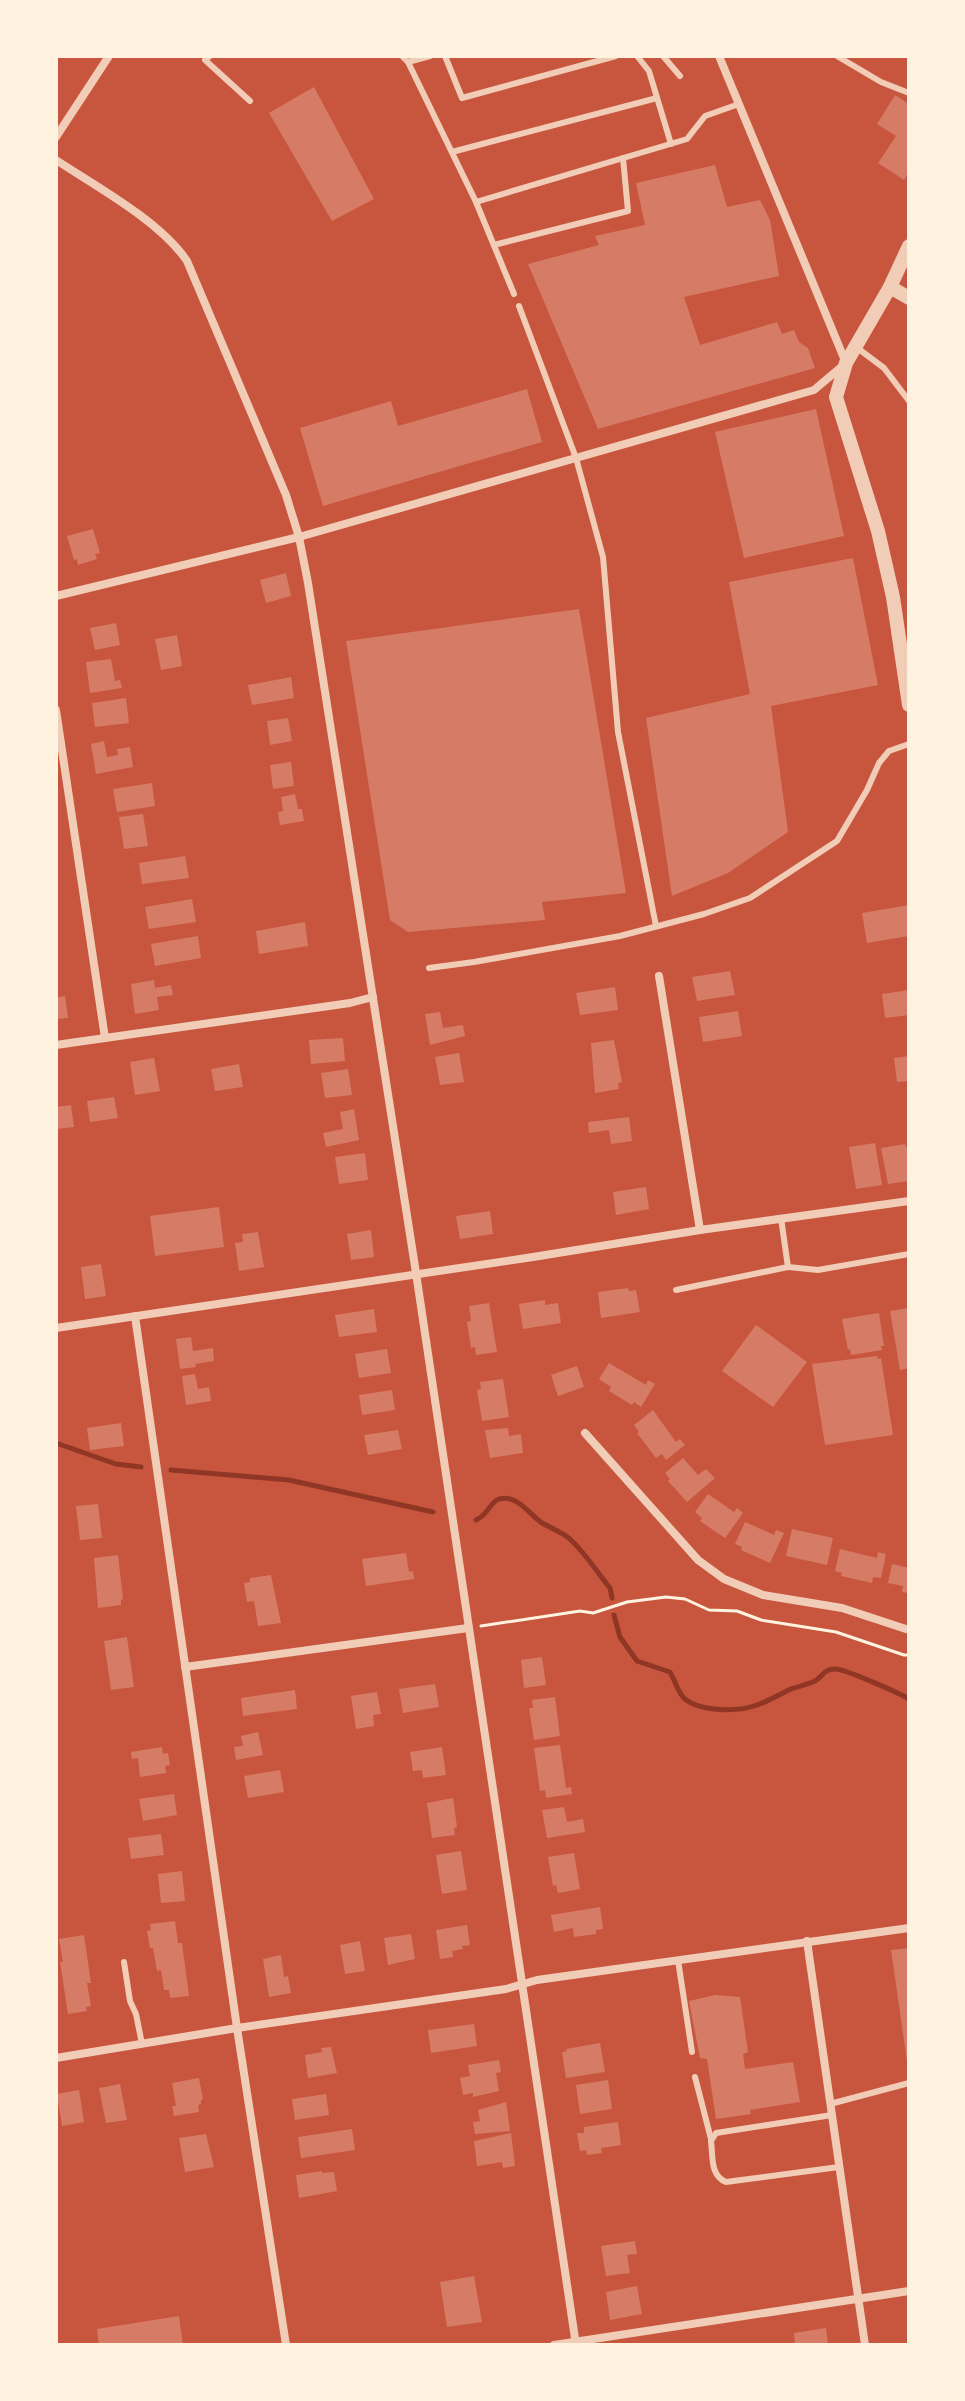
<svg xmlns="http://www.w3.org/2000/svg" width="965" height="2401" viewBox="0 0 965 2401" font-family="'Work Sans',sans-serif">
<rect width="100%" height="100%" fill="#c8553d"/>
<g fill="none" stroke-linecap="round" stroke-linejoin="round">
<g stroke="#8f3625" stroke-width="5">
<polyline points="56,1443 116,1464 141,1467"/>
<polyline points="171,1470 289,1480 433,1512"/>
<path d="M476 1520C488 1515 490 1502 499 1499 517 1494 529 1514 542 1523 551 1528 562 1532 570 1539 585 1553 597 1572 610 1588L612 1598"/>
<path d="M614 1615 620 1637 637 1661 670 1672C675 1680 678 1693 685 1699 701 1712 738 1712 757 1705 769 1701 780 1694 791 1689 799 1686 807 1685 815 1681 823 1676 824 1669 835 1669 843 1668 899 1693 909 1699"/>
</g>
</g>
<g fill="#d67c66">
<polygon points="314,87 374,199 332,221 269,113"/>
<polygon points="895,95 909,104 909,171 904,180 878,163 896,136 877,124"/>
<polygon points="715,165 727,207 760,200 770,220 779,276 684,297 700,345 777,322 782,334 794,330 799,342 808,348 815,368 598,429 528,264 599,245 595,236 645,225 636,183"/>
<polygon points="527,389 542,442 323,506 300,428 391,401 398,426"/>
<polygon points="816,409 844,536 744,558 715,432"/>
<polygon points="93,529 100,553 95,554 97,559 78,565 77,559 74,560 67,536"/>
<polygon points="853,558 878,685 771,706 788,832 728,873 672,896 646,718 750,694 729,582"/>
<polygon points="286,573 291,596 266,603 260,580"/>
<polygon points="579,609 626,893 542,902 545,920 408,932 390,920 346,641"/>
<polygon points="116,623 120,645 95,650 90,628"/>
<polygon points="177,635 182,666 161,670 155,639"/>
<polygon points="111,659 115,681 120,680 122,688 90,693 86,662"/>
<polygon points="291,677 294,698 252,705 248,685"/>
<polygon points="126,698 129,723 95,727 92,703"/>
<polygon points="288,718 292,741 270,745 267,721"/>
<polygon points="104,741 107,757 118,755 117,749 130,747 133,767 96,774 91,744"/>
<polygon points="291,762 294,786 273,789 270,765"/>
<polygon points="152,783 155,806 117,812 113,789"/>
<polygon points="295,794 298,809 302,809 304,821 280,825 278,812 283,811 281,797"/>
<polygon points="143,814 148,846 124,849 119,817"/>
<polygon points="185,856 189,878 142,884 139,863"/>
<polygon points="192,899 196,922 149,929 145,907"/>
<polygon points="909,905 909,936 867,943 862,913"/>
<polygon points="305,922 308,946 259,954 256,931"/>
<polygon points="198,936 201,958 155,966 151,944"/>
<polygon points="730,971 735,995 697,1001 692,977"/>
<polygon points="154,980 155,988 171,985 173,995 157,997 159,1010 135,1014 131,984"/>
<polygon points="615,987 618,1010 580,1015 576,993"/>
<polygon points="909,990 909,1015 885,1018 882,994"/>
<polygon points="65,996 68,1018 56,1019 56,998"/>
<polygon points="738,1011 742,1036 703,1042 699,1017"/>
<polygon points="440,1012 443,1028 463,1025 465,1036 430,1045 425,1014"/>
<polygon points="343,1038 345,1061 311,1064 309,1040"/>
<polygon points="614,1040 622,1082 618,1083 619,1089 595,1093 591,1043"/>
<polygon points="459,1053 464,1082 440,1085 435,1057"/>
<polygon points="909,1056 909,1081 897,1082 894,1058"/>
<polygon points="154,1058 160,1091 135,1095 130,1062"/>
<polygon points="239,1064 243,1087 215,1091 211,1069"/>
<polygon points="348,1069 352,1095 325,1098 321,1073"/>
<polygon points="114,1097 118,1118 90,1122 87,1101"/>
<polygon points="71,1105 74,1127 56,1129 56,1107"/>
<polygon points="354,1109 359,1140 326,1147 323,1133 343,1129 340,1112"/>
<polygon points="629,1117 632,1141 611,1144 609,1130 589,1133 588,1122"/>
<polygon points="875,1143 882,1185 856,1189 849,1147"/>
<polygon points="905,1144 906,1147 909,1147 909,1181 888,1184 881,1148"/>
<polygon points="365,1153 368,1180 339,1184 335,1157"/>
<polygon points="646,1187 649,1209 616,1215 613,1192"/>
<polygon points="219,1207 224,1247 155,1256 150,1216"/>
<polygon points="490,1211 493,1234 460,1239 456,1216"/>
<polygon points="371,1230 374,1257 351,1260 347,1234"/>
<polygon points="258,1232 264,1267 239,1271 235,1243 243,1242 242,1234"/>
<polygon points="101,1264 106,1296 85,1299 81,1267"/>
<polygon points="628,1288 629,1291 636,1290 640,1312 601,1318 598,1292"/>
<polygon points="545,1300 545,1305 558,1303 561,1323 523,1329 519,1304"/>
<polygon points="489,1303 497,1352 476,1355 475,1347 471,1348 467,1322 471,1321 469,1306"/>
<polygon points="909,1308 909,1368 900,1370 890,1311"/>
<polygon points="374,1309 377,1332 339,1337 335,1315"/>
<polygon points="879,1313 884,1346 881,1346 882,1350 851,1355 850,1349 848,1350 842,1319"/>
<polygon points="756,1325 807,1362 773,1407 722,1371"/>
<polygon points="191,1337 193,1351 213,1348 214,1361 195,1364 196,1367 180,1369 176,1339"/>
<polygon points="387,1349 391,1373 359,1378 355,1354"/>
<polygon points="877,1356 878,1359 881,1358 893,1435 825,1445 812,1364"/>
<polygon points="609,1363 646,1385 648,1380 655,1384 641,1407 634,1402 632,1405 609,1391 611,1387 599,1379"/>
<polygon points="577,1366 584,1387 558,1396 551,1375"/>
<polygon points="195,1374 198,1389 209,1387 211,1401 186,1405 182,1376"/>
<polygon points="503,1379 509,1417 482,1421 477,1390 481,1389 480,1382"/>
<polygon points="392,1390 395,1410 362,1415 359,1395"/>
<polygon points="653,1410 676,1442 680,1439 685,1445 666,1460 662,1454 656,1458 637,1433 639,1432 634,1425"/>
<polygon points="121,1423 124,1446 90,1450 87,1428"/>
<polygon points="508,1428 509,1436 521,1434 523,1453 490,1458 485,1430"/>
<polygon points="398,1430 402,1449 368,1455 364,1435"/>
<polygon points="683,1458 698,1475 706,1469 715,1478 687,1502 668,1481 670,1479 665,1473"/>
<polygon points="708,1494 734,1512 737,1508 743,1513 725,1538 700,1521 702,1518 695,1512"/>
<polygon points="98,1504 102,1538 80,1540 76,1506"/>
<polygon points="745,1522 774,1535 776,1530 784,1533 770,1563 741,1550 742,1547 735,1544"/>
<polygon points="792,1529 833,1538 827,1565 786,1556"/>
<polygon points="840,1549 877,1558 878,1552 886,1554 881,1578 873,1577 872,1583 841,1576 842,1573 835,1571"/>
<polygon points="406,1553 409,1572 413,1571 414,1579 366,1586 362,1559"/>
<polygon points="118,1555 123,1599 121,1600 121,1605 98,1608 94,1558"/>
<polygon points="892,1564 909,1568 909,1593 902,1592 903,1586 888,1583"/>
<polygon points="271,1575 281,1623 258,1626 254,1601 247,1602 244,1583 250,1582 250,1578"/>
<polygon points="127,1637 134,1687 111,1690 104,1641"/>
<polygon points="542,1657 546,1685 524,1688 521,1660"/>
<polygon points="435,1684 439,1707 403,1713 399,1689"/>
<polygon points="295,1690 297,1709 243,1716 241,1698"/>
<polygon points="377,1692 381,1714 373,1715 374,1726 356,1729 351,1696"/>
<polygon points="555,1697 560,1736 534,1740 529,1708 533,1708 532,1700"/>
<polygon points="258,1732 263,1755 236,1760 234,1747 243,1746 241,1736"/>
<polygon points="560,1745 566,1788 571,1787 572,1794 546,1798 545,1790 540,1791 534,1748"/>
<polygon points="162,1747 163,1754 168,1753 170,1765 165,1766 166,1773 140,1777 138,1758 132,1759 131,1752"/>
<polygon points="442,1747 446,1775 423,1778 422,1770 413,1771 410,1752"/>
<polygon points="280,1770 284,1792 248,1798 244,1776"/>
<polygon points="174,1794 177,1815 143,1821 139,1799"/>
<polygon points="453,1798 457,1827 454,1828 455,1835 432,1838 427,1803"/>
<polygon points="564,1807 567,1822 583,1819 585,1832 547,1838 542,1810"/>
<polygon points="161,1834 164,1855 131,1859 128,1838"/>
<polygon points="461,1851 467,1890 442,1894 436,1855"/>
<polygon points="574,1853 580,1889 558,1893 556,1885 553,1886 548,1857"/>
<polygon points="182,1871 185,1901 161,1903 158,1874"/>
<polygon points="600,1907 603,1929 596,1930 596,1934 574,1937 573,1928 554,1932 551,1915"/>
<polygon points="175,1921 178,1943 182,1943 189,1996 170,1998 169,1990 164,1990 161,1970 157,1971 153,1948 150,1948 147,1931 151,1930 150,1924"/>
<polygon points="467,1925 470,1945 462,1946 463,1949 452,1951 453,1957 440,1959 436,1930"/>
<polygon points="411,1934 415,1959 388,1965 384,1938"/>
<polygon points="84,1935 91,1983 87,1983 91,2006 86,2007 87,2011 68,2014 60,1962 63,1962 59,1939"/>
<polygon points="360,1941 365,1971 345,1974 340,1945"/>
<polygon points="909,1948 909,2061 907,2061 891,1950"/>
<polygon points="281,1955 284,1977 288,1976 291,1993 269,1997 263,1959"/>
<polygon points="715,1995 740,1997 748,2052 743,2054 745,2069 793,2062 800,2102 750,2110 751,2114 716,2119 707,2059 700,2058 689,2001"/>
<polygon points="474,2024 477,2046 431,2053 428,2030"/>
<polygon points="600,2043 605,2072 566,2078 562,2052 567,2051 566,2049"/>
<polygon points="331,2047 337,2073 308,2078 305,2055 322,2052 321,2048"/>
<polygon points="499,2060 501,2072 496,2073 499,2091 473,2097 473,2093 463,2095 460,2078 470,2076 468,2065"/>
<polygon points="199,2078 203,2099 201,2100 201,2104 198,2105 199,2112 174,2116 172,2106 176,2106 172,2083"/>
<polygon points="608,2080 612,2109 580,2114 576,2085"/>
<polygon points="120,2084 127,2120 106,2123 99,2088"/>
<polygon points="79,2090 84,2122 62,2126 57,2094"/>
<polygon points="326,2094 329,2115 295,2120 292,2099"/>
<polygon points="506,2102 510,2131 475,2134 473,2122 480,2121 478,2110"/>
<polygon points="618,2122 621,2145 601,2148 602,2153 587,2155 586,2150 580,2151 577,2133 584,2133 584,2127"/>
<polygon points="352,2129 355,2150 301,2158 298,2137"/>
<polygon points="511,2133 515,2166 503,2168 502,2162 477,2166 474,2141"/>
<polygon points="206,2134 214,2167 185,2172 179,2138"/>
<polygon points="322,2171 322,2173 334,2172 337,2191 299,2198 296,2175"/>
<polygon points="635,2241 637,2254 627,2255 630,2273 606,2276 601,2246"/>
<polygon points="474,2276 482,2322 447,2327 440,2282"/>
<polygon points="637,2286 642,2314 610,2320 606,2292"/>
<polygon points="179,2316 183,2345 99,2345 97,2329"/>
<polygon points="826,2328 828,2345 795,2345 794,2333"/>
</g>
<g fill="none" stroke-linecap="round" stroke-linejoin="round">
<polyline stroke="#fff3e0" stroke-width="3" points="481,1626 580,1611 593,1613 627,1602 666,1597 685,1599 709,1610 737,1611 761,1620 836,1632 904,1655 909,1655"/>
<g stroke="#f1ccb7" stroke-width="6">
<polyline points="210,56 205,60 250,101"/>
<polyline points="402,56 408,62 476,202 687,139 705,116 739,104"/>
<polyline points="445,56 462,98 616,56"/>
<polyline points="637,56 649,71 671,144"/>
<polyline points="663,56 680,76"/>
<polyline points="837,56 881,82 909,93"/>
<polyline points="408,62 430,56"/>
<polyline points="452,152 657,98"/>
<polyline points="476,202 514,294"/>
<polyline points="494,245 628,211 623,158"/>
<polyline points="519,306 576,458 603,557 618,732 656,926"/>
<polyline points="856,347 884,368 909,401"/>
<polyline points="429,968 474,962 620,936 704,914 750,898 837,841 867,790 879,763 889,751 909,744"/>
<polyline points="781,1218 788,1267 818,1270 909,1254"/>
<polyline points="676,1290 788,1267"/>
<polyline points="678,1960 692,2052"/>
<polyline points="124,1962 130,2001 136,2014 142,2044"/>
<polyline points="695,2077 711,2139"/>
<polyline points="830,2104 909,2083"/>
<path d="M832 2115 716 2133 711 2141C713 2156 710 2176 726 2182L839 2167"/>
</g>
<g stroke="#f1ccb7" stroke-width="8">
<polyline points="56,137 109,56"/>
<path d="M56 160C97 187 160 221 187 261L286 495 299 537 308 583 416 1273 576 2345"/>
<polyline points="56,596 299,537 814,390 846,363 719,56"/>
<polyline points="56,710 105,1038"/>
<polyline points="659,976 700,1230"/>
<polyline points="56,1045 350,1003 373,997"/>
<polyline points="135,1316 237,2028 286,2345"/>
<polyline points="56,1328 533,1257 700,1230 909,1201"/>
<polyline points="585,1433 698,1560 724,1579 763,1595 842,1608 909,1630"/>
<polyline points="185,1667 468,1628"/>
<polyline points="807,1941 865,2345"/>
<polyline points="56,2058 237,2028 506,1989 537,1980 909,1928"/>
<polyline points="554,2345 909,2291"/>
</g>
<g stroke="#f1ccb7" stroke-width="14">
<polyline points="909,246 890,287 846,363 836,397 878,531 893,597 909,705"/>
<polyline points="890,287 909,298"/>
</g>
</g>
<rect width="965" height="2401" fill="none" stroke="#fff3e0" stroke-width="116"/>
</svg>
